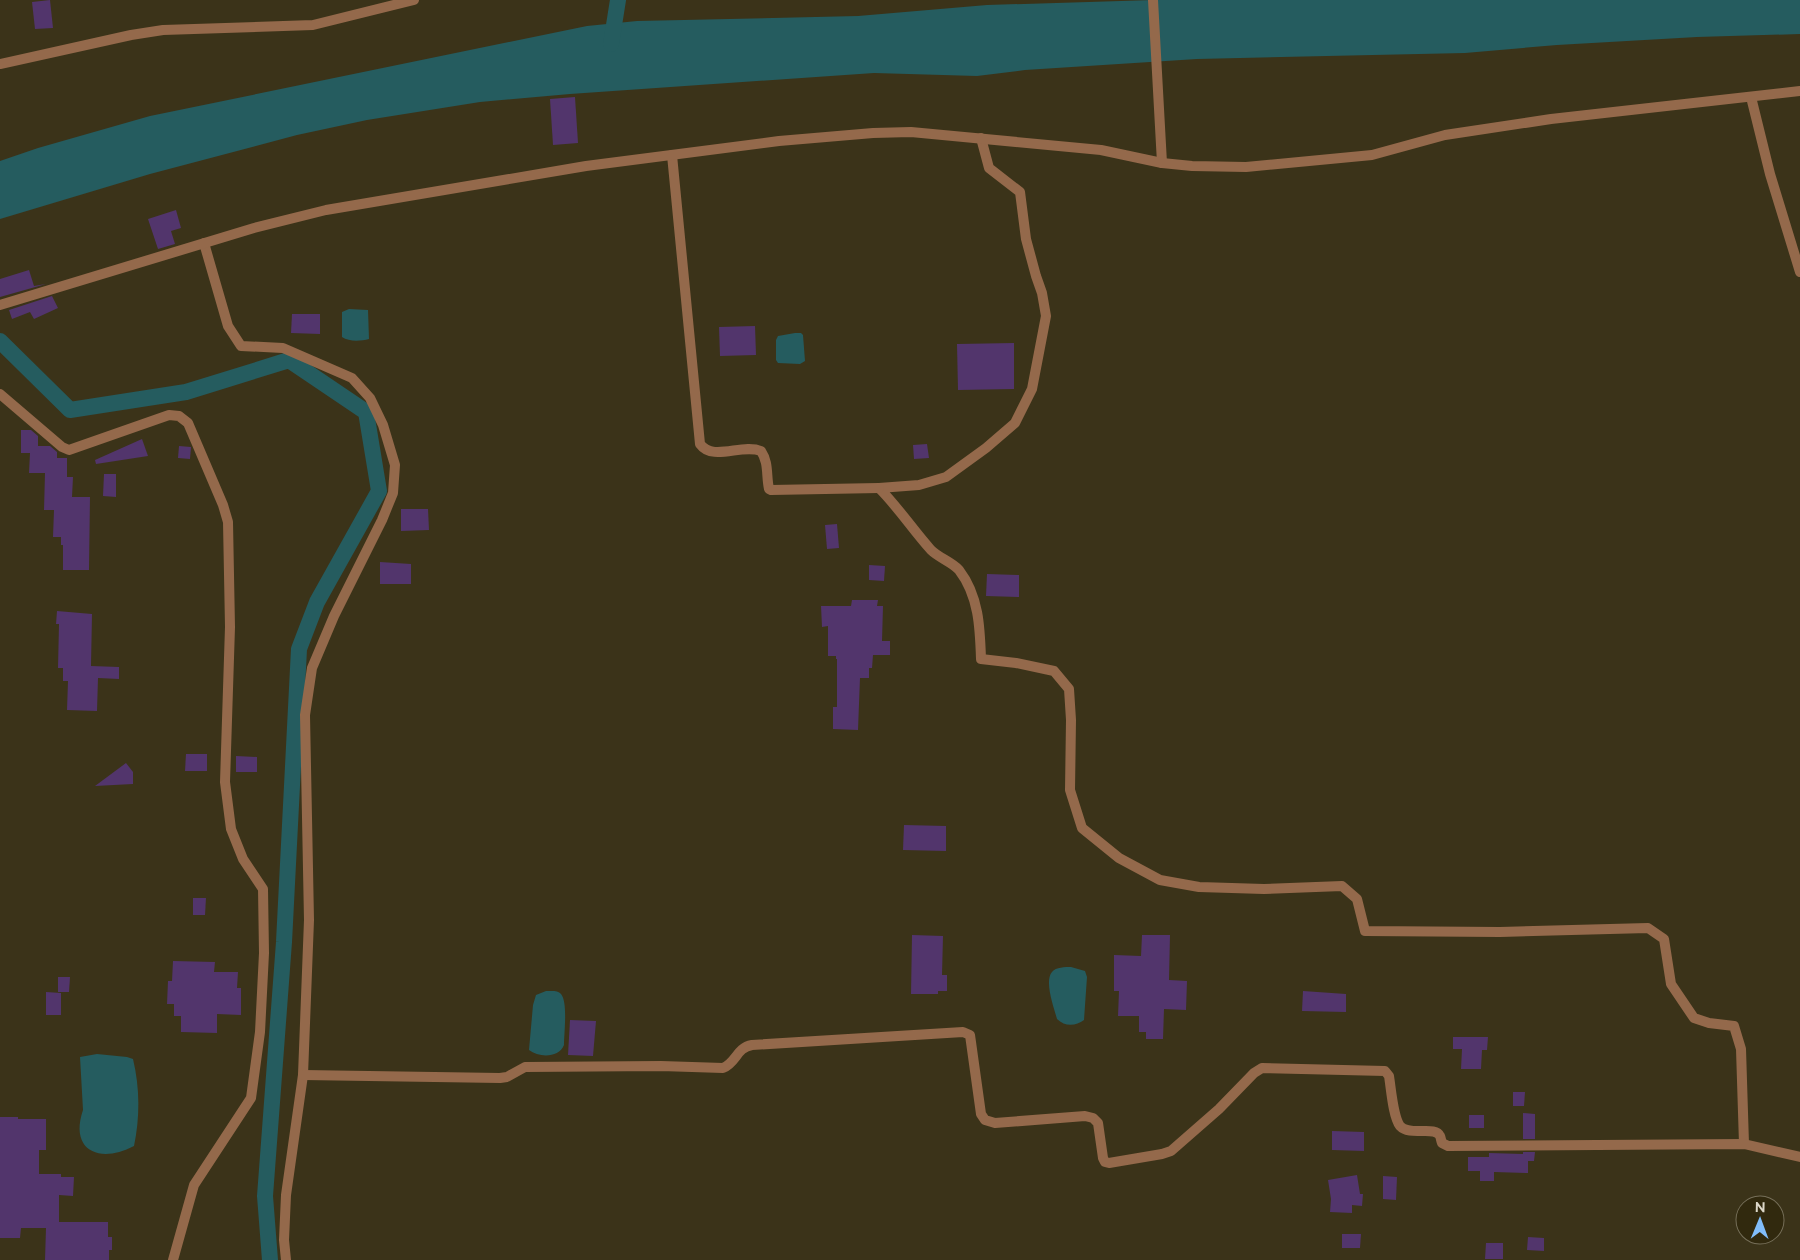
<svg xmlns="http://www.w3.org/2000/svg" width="1800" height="1260" viewBox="0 0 1800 1260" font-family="Raleway,sans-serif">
<rect width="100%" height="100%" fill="#3b3319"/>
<g fill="#255c5f">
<polygon points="1153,0 1800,0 1800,34 1697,37 1557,45 1465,53 1197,59 1025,70 977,76 874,73 570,94 480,102 367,120 297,135 150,174 0,219 0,161 38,148 150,116 587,26 637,21 858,16 987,5"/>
<path d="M349 309 368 310 369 339C361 341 349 342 342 337V312Z"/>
<polygon points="795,333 801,333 803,335 805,361 800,364 778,363 776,360 776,340 778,336"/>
<path d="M1071 967 1085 971 1087 977 1084 1020C1076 1026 1065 1027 1057 1019 1054 1008 1044 981 1052 972 1056 967 1065 967 1071 967Z"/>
<path d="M546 991C551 991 558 990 561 994 568 1002 564 1034 564 1045 559 1058 539 1058 529 1050L533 1005 536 995Z"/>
<path d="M97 1054 127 1057 133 1059C140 1088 140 1118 134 1146 100 1164 69 1151 83 1110L80 1057Z"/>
</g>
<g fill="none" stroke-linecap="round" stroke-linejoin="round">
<g stroke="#255c5f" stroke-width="16">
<polyline points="611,44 618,0"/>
<polyline points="0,341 70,410 186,392 289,360 366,412 379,491 317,602 299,649 284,942 265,1196 270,1260"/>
</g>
</g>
<g fill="#52356c">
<polygon points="50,0 53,28 35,29 32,2"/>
<polygon points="575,97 578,143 553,145 550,99"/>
<polygon points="176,210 181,228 171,231 175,244 158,249 148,219"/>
<polygon points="29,270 34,286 46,284 0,297 0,279"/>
<polygon points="52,296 58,308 34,319 30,312 12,319 9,310"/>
<polygon points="292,314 320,314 320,334 291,333"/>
<polygon points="755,326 756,355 720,356 719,327"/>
<polygon points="1014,343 1014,389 958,390 957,344"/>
<polygon points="21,430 31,430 38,436 38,446 50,446 57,452 57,458 67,458 67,477 73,477 72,497 90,497 89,570 63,570 63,545 61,545 61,537 53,537 54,510 44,510 45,473 29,473 30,453 21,453"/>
<polygon points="142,439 148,456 96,464 95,460"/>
<polygon points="927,444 929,458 914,459 913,445"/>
<polygon points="179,446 191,447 190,459 178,458"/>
<polygon points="104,474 116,474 116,497 103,496"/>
<polygon points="401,509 428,509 429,530 401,531"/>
<polygon points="837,524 839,548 827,549 825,525"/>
<polygon points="380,562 411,564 411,584 380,584"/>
<polygon points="869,565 885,566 884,581 869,580"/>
<polygon points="987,574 1019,575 1019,597 986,596"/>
<polygon points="852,600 878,600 877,606 883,606 882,641 890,641 890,655 873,655 872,668 869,668 869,678 860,678 858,730 833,729 833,707 837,707 837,659 836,659 836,656 828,656 828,626 822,627 821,606 851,606"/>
<polygon points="57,611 92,614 91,666 119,667 119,679 98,678 97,711 67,710 68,681 63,681 63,668 58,668 59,624 56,624"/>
<polygon points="186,754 207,754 207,771 185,771"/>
<polygon points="236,756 257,757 257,772 236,772"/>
<polygon points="126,763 133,772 133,784 95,786"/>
<polygon points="904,825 946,826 946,851 903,850"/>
<polygon points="193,898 206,898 205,915 193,915"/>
<polygon points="912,935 943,936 942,975 947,975 947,991 938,991 938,994 911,994"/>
<polygon points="1142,935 1170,935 1169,980 1187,981 1186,1010 1164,1009 1163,1039 1146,1039 1146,1032 1139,1032 1139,1016 1118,1016 1119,991 1114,991 1114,955 1141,956"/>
<polygon points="173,961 215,962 214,972 238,972 237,988 241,988 241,1015 217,1014 217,1033 181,1032 181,1016 174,1016 174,1004 167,1004 168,981 172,981"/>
<polygon points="58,977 70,977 69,992 58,992"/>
<polygon points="1303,991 1346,994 1346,1012 1302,1011"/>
<polygon points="46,992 61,993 61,1015 46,1015"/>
<polygon points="570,1020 596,1021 593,1056 568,1055"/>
<polygon points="1453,1037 1488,1037 1487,1050 1482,1050 1481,1069 1461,1069 1462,1049 1453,1049"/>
<polygon points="1513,1092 1525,1092 1524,1106 1513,1106"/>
<polygon points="1523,1113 1535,1114 1535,1139 1523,1139"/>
<rect x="1469" y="1115" width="15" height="13"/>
<polygon points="0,1117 18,1117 18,1119 46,1119 46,1150 39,1150 39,1174 61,1174 61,1177 74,1177 73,1196 59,1195 59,1222 108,1222 108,1237 112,1237 112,1250 109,1250 109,1260 45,1260 46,1228 21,1228 20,1238 0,1238"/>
<polygon points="1332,1131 1364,1132 1364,1151 1332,1150"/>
<polygon points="1523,1152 1535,1152 1534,1161 1528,1161 1528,1173 1494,1172 1494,1181 1480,1181 1480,1171 1468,1171 1468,1157 1489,1157 1489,1153 1523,1154"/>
<polygon points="1357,1175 1360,1194 1363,1194 1362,1206 1352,1205 1352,1213 1330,1212 1331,1199 1328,1180"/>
<polygon points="1383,1176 1397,1177 1396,1200 1383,1199"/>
<polygon points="1342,1234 1361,1234 1360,1248 1342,1248"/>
<polygon points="1528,1237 1544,1238 1544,1251 1527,1250"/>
<polygon points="1486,1243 1503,1243 1503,1259 1485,1259"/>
</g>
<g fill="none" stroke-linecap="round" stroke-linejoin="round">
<g stroke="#94694b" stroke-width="10">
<polyline points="1153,0 1162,163"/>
<polyline points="0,64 131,35 163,30 313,25 414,0"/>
<polyline points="1751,97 1770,174 1800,272"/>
<path d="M981 138 989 168 1020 192 1026 239 1036 276 1042 293 1046 316 1032 389 1015 423 986 448 946 477 919 485 879 488C898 507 913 530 931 550 939 558 952 562 959 570 979 596 980 628 981 659L1016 663 1054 671 1069 689 1071 720 1070 790 1082 828 1119 858 1160 880 1199 887 1264 889 1342 886 1357 899 1365 931 1500 932 1648 928 1664 939 1671 984 1694 1018 1709 1023 1734 1026 1741 1049 1744 1144"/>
<path d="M672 155 700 444C713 462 742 443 761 451 769 463 766 475 769 489L771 490 879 488"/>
<polyline points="204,243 228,326 241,346 283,348 352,378 370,398 383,425 395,465 393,493 382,520 334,616 312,668 305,715 309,920 303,1075 286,1195 284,1240 286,1260"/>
<polyline points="0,305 254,228 326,210 586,166 779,141 873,133 911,132 1101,150 1162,163 1192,166 1246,167 1372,155 1445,135 1551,119 1800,91"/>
<polyline points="0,394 62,447 69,450 169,415 179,416 188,423 223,505 228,522 230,627 225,782 231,829 243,859 263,889 264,953 260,1032 251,1098 194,1185 173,1260"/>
<path d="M303 1075 500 1078 507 1077 525 1067 661 1066 723 1068C737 1062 736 1048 752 1045L963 1032 970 1035 981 1114 985 1120 995 1123 1085 1116 1093 1118 1098 1123 1103 1158 1105 1162 1109 1163 1162 1154 1171 1151 1219 1109 1254 1073 1262 1068 1385 1071 1389 1076C1391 1088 1393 1117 1400 1126 1410 1137 1435 1125 1440 1136 1441 1138 1441 1141 1442 1143L1448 1146 1744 1144 1800 1157"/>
</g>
</g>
<g transform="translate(1760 1220) rotate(1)"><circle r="24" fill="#31290e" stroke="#766f59"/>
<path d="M0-4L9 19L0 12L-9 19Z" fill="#81bdfa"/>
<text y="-8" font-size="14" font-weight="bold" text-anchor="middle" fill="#ddd8c9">N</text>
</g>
</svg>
